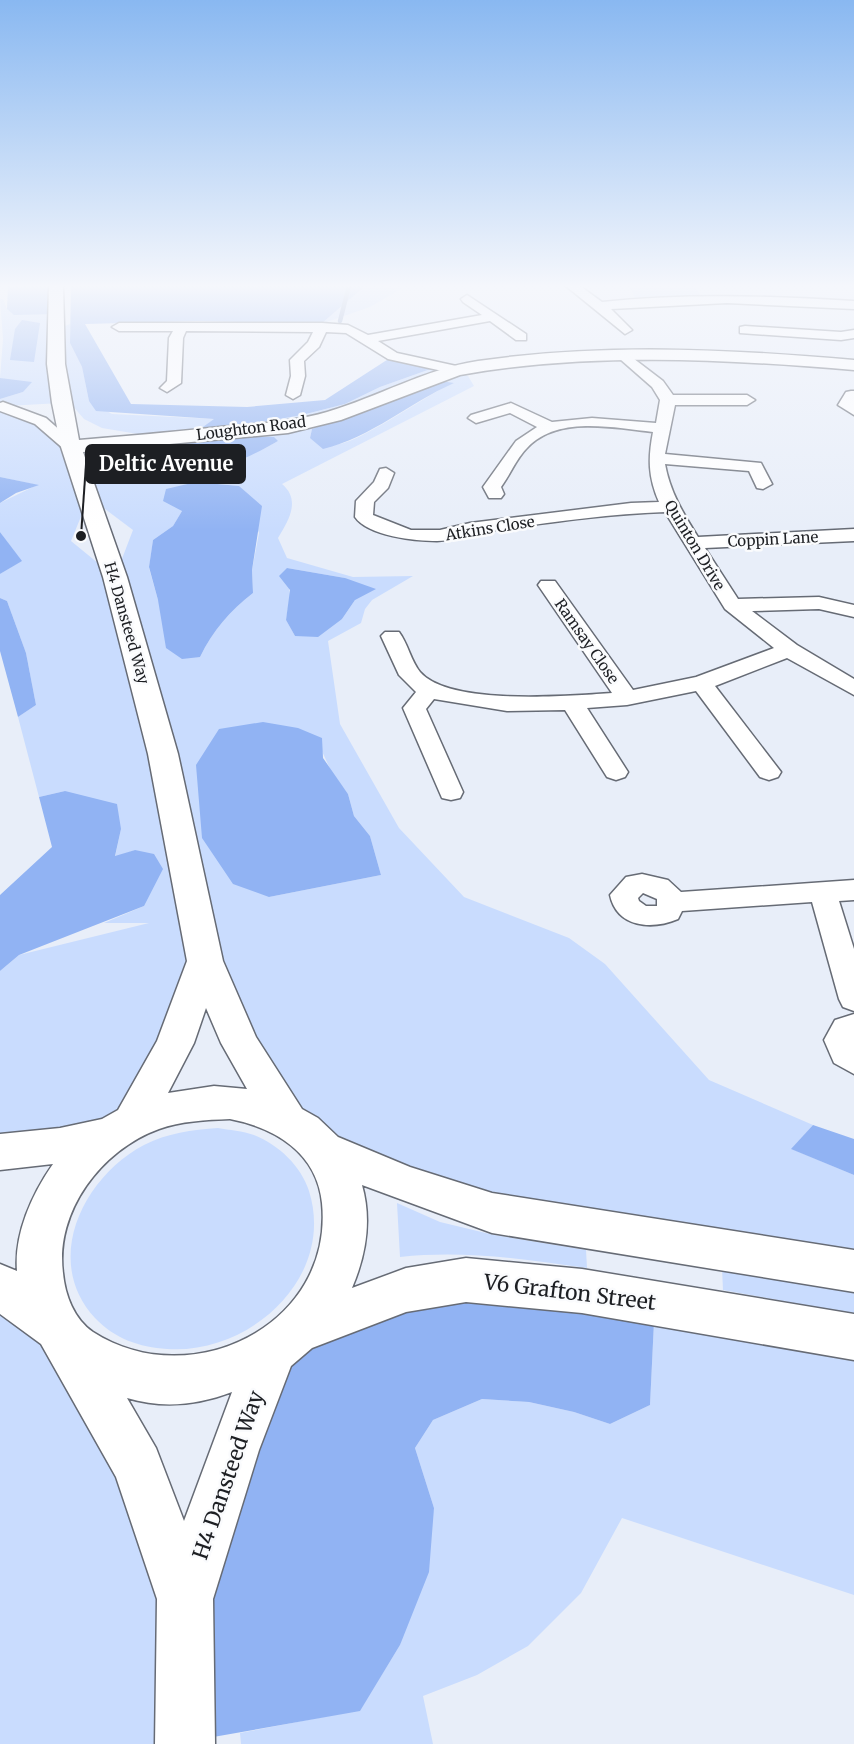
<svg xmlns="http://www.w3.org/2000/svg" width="854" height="1744" viewBox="0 0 854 1744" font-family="Merriweather,serif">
<rect width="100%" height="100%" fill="#e8eef9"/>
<g fill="#c9dcfe" fill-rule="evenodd">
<polygon points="365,286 406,286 370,307 321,324"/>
<polygon points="629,286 695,286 703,301 636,300"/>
<path d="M0 299H3L7 309 56 314 61 403 6 406 42 419 79 472 121 446 281 427 138 434 102 428 84 419 72 405 64 355 65 326 70 324V343L82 367 89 401 112 414 215 419 229 428 302 415 345 404 380 387 439 366 468 376 474 386 282 484C301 500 289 520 278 538L287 558 353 577 413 576 372 600 365 609 361 623 328 641 340 724 399 828 464 897 569 938 605 964 709 1080 813 1125 792 1149 854 1175V1271L492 1213 325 1150 205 962 132 1123 0 1152V971L19 955 149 923H104L144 906 135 850 115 857 121 829 65 791 39 797 18 717 36 705 26 653 7 601 0 598V574L21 561 0 532V503L37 485 0 477V399L23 392 0 378 3 339ZM452 383C429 394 356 445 337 444 328 444 319 440 310 438L312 429ZM278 441C251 458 224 462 193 465L190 457 168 465 162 443ZM196 482 239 486 259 533 252 570 253 593C230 611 213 630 200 657L158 600 149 568 153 540 173 526 182 511 166 490ZM89 497 133 530 115 577 71 541ZM287 568 345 578 355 600 342 619 295 636 286 620 290 596ZM321 749 331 771 348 794 354 816 370 836 381 875 269 897Z"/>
<path d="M218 1128C229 1130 243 1131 254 1135 279 1145 301 1166 309 1191 336 1277 250 1355 167 1349 139 1347 115 1339 95 1318 42 1261 83 1177 144 1145 167 1133 192 1130 218 1128Z"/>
<path d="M397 1203 440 1222 494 1235 586 1250 587 1268C524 1259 464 1250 400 1257Z"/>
<polygon points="722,1268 854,1288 854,1314 723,1290"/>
<polygon points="0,1286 58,1328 185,1599 168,1744 0,1744"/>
<polygon points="655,1301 756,1343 854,1361 854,1595 622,1518 581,1593 528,1646 477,1675 423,1696 433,1744 241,1744 240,1733 360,1710 400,1645 434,1508 415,1448 433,1420 482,1399 529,1402 574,1412 610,1424 650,1405"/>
</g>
<g fill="#91b3f3">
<polygon points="56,286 56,314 14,315 7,309 8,287"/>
<polygon points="71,286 365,286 321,324 198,321 85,324 131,404 247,407 325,400 393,356 439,366 380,387 345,404 302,415 229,428 203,427 214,419 96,411 89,401 82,367 70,343"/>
<polygon points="22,320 40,323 34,362 10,360 15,329"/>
<polygon points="0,378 32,382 23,392 0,399"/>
<path d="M441 381 454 383C409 403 372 437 323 449L310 438 312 429Z"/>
<path d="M254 437H274L278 441C255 454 225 470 198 470L190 458C161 467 139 488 110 463 143 436 212 440 254 437Z"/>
<polygon points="0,477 39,485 16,493 0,503"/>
<path d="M196 482 239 486 262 506 252 570 253 593C230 611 213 630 200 657L182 659 166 648 158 600 149 567 153 540 173 526 182 511 163 501 166 489Z"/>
<polygon points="0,532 22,561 0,574"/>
<polygon points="287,568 345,578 376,589 355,600 342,619 318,637 295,636 286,620 290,590 279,576"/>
<polygon points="0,598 7,601 26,653 36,705 18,717 0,651"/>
<polygon points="263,722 298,728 322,738 323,758 348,794 354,816 370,836 381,875 269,897 233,884 202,838 196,765 219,729"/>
<polygon points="65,791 117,804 121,829 115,856 135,850 154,854 163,869 144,906 19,955 0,971 0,895 52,847 39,797"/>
<polygon points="813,1125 854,1139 854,1175 791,1149"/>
<polygon points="406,1290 655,1301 650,1405 610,1424 574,1412 529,1402 482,1399 433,1420 415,1448 434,1508 429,1572 400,1645 360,1711 179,1743 272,1352"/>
</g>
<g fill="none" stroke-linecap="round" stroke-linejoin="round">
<polyline stroke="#768ebc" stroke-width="4.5" points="340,321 349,286"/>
<g stroke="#666b75" stroke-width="3">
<g id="minor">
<path d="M566 286H580L602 302C686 293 770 296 854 301V309L727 303 611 309 632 330 625 334Z"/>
<polygon points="467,295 526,334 526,340 516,340 490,321 378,341 397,353 461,367 463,370 456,374 388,359 346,333 326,332 319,347 304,361 305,376 300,395 293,399 286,395 291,376 290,360 308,342 313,332 186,331 183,338 181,383 167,392 160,388 167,381 169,338 173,331 119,331 112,327 119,323 322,323 348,325 368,335 482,315 463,302 461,299"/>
<polygon points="745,326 841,332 854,330 854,338 841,340 740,333 740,327"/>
<path d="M625 352 663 381 673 395H747L755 400 747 405H675L665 454 761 463 772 484 763 489 757 488 749 471 665 464C670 492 683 513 698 537L854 529V541L705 548 738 599 819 597 854 605V617L819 609 752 611 797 645 854 679V695L787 658 715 686 781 772 778 777 769 780 760 777 696 691 627 705 587 708 628 772 625 777 616 780 607 777 565 710 507 711 434 699 426 709 463 792 460 798 451 800 442 798 403 708 416 692 399 675 381 636 385 632H399C408 644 411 661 420 672 449 706 570 696 612 693L538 585 541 581H555L633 690 696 677 774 648 725 609 665 512C603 514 542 524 481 532 467 534 451 541 437 541 415 541 368 536 355 517L356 501 374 482 380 469 386 468 394 473 388 488 374 502 373 515 411 530H440L470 523 631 503 659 502C648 477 648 458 653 432 614 428 558 415 527 448 516 459 510 475 501 487L504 494 501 498H489L483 487 516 441 537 427 510 413 476 423 468 418 471 415 511 403 552 422 592 418 656 423 660 400 652 387 620 359 618 356Z"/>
<polygon points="851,391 854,391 854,415 838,405 846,392"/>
<polygon points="3,402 46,418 79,447 71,452 65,450 35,424 0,411 0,403"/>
<path d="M642 874 668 880 681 892 854 880V900L839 901 854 949V1011L843 1007 839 999 812 902 682 911 678 919C652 930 617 928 610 895L626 877ZM643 893 657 899V906H646L639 901 638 898Z"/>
<polygon points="854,1014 854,1074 834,1063 824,1040 835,1020"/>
</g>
</g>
<g stroke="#666b75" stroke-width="3">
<path id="tertiary" d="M49 286H63L65 364 79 440C126 436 173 432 220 427 256 424 292 422 327 412 378 397 425 369 478 361 602 343 730 349 854 360V370C724 359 589 352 460 375L341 420 288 433 83 452 127 577 178 754 223 961 256 1037 302 1109 318 1118 338 1137 410 1167 492 1193 854 1250V1292L492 1233 362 1185C372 1220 366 1255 352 1288L406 1268 466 1258 582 1269 854 1314V1360L582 1313 466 1302 406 1312 312 1348 291 1366 259 1450 213 1599 215 1744H155L157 1599 116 1477 41 1344 0 1314V1264L17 1271C14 1234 32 1194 53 1164L0 1170V1134L60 1128 102 1119 118 1110 157 1041 187 961 148 754 103 577 61 447 52 403 47 364ZM206 1008 221 1043 247 1089 214 1086 168 1093 194 1043ZM230 1119C276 1128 317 1153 322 1203 334 1325 191 1395 93 1332 74 1319 65 1295 63 1273 55 1212 101 1150 159 1129 181 1121 206 1120 230 1119ZM232 1392 184 1521 156 1448 127 1398C163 1409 198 1405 232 1392Z"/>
</g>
<use href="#minor" fill="#fff" fill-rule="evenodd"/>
<use href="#tertiary" fill="#fff" fill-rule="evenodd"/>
</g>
<linearGradient id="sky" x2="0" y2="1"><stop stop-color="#89b8f1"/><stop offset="0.54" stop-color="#f5f7fc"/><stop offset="1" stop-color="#f5f7fc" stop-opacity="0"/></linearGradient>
<rect width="854" height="530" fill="url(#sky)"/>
<g text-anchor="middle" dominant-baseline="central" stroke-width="5" stroke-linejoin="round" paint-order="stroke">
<g font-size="15" fill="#1d1f23" stroke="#fafbfd">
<text transform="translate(251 428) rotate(-7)">Loughton Road</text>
<text transform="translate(490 528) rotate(-9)">Atkins Close</text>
<text transform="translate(773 539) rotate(-3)">Coppin Lane</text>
<text transform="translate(695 545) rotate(59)">Quinton Drive</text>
<text transform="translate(127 623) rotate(74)">H4 Dansteed Way</text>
<text transform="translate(587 641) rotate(55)">Ramsay Close</text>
</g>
<g font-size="21" fill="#1d1f23" stroke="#fafbfd">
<text transform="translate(570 1292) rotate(7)">V6 Grafton Street</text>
<text transform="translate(228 1475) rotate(-71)">H4 Dansteed Way</text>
</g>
</g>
<path fill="none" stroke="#1d1f23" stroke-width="2" d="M81 536L86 464"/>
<circle fill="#1d1f23" stroke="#fafbfd" stroke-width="2" cx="81" cy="536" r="6"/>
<rect fill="#1d1f23" stroke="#1d1f23" stroke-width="2" x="86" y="445" width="159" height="38" rx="6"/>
<g font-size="20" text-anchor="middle" font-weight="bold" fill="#fff">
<text x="166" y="471">Deltic Avenue</text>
</g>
</svg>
